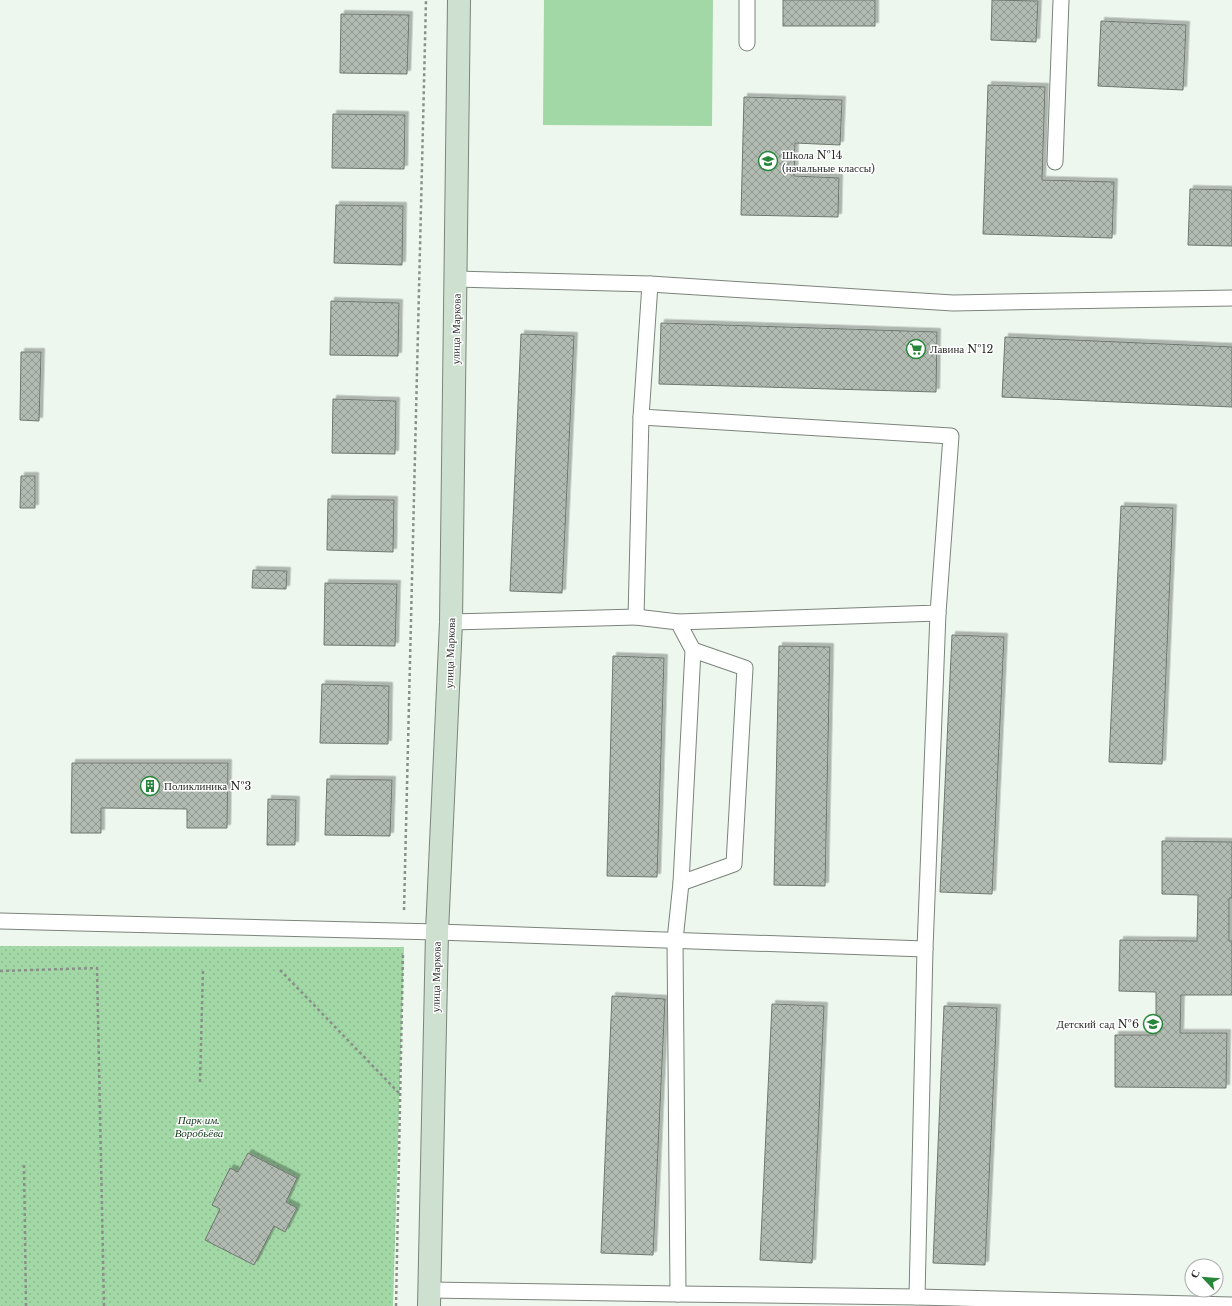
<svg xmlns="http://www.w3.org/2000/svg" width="1232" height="1306" viewBox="0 0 1232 1306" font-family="'Libre Baskerville',serif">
<defs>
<pattern id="park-dots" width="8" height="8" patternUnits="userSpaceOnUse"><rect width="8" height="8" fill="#a2d7a6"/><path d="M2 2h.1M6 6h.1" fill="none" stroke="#8cb98f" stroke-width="1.8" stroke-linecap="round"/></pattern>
<pattern id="building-cross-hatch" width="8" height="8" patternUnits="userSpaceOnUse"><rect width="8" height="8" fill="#b2bbb2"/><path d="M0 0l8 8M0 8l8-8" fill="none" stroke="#919891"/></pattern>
<filter id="shadow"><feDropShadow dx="3.5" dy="-3.5" stdDeviation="0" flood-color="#0004"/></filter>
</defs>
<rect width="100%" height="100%" fill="#edf7ed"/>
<polygon fill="#a2d7a6" points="544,0 713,0 712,126 543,125"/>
<polygon fill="url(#park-dots)" points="0,946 404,947 393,1306 0,1306"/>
<g fill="url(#building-cross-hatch)" stroke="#707870" filter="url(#shadow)">
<rect x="783" y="0" width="92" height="26"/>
<polygon points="992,0 1038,1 1036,42 991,40"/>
<polygon points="341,14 409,15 407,74 340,73"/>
<polygon points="1101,21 1186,25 1183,90 1098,86"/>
<polygon points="988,85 1045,87 1042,180 1114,182 1112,238 983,234"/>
<polygon points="744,97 842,100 840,145 795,143 794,176 839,178 838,217 741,215"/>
<polygon points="333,114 405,115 404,169 332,168"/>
<polygon points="1190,189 1232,190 1232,246 1188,245"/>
<polygon points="336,205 403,206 402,265 334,263"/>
<polygon points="331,301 399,303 398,356 330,355"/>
<polygon points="661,323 937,332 936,392 659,384"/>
<polygon points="521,334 574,336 562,593 510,591"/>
<polygon points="1005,337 1232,347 1232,407 1002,397"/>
<polygon points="21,352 41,352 39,421 20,420"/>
<polygon points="333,399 396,401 395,454 332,453"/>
<polygon points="21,476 35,476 35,508 20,508"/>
<polygon points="328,499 394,500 393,552 327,550"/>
<polygon points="1121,506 1173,508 1162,764 1109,762"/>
<polygon points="253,570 287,571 286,589 252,588"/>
<polygon points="325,583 397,584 395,646 324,645"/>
<polygon points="952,635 1004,637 992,894 940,892"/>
<polygon points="779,646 830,647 825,886 774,885"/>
<polygon points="613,656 664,658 657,877 607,876"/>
<polygon points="322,684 389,686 388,744 320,743"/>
<polygon points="72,763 228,763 227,828 187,828 187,809 101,808 101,833 71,833"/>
<polygon points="327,779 392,780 390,836 325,835"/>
<polygon points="268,799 296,800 295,845 267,845"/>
<polygon points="1162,841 1232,842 1232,898 1229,898 1229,941 1232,941 1232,995 1181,995 1180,1033 1227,1033 1226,1088 1115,1087 1115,1035 1156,1035 1156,992 1119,991 1120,940 1197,941 1198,895 1162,894"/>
<polygon points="612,996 665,999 653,1255 601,1253"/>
<polygon points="772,1004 824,1006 812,1263 760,1260"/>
<polygon points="944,1006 997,1008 985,1265 933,1263"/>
<polygon points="248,1153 297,1178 286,1202 297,1208 285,1232 274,1226 254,1265 205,1240 220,1209 212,1205 230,1168 238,1172"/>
</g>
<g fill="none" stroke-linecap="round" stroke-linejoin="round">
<g stroke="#7b847b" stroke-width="17">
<g id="lane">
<polyline points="747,43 747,0"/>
<polyline points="1055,162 1061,0"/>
<polyline points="456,279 650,284 953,303 1232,298"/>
<polyline points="650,284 641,417 951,436 938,613 678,622"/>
<polyline points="451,622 636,617 641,417"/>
<polyline points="681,883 734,864 745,668 693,650"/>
<polyline points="0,921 437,932 925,949 938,613"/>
<polyline points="429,1290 678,1294 675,940 681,883 693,650 678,622 636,617"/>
<polyline points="678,1294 917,1297 925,949"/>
<polyline points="917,1297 1232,1305"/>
</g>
</g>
<g stroke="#7b847b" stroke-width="24">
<polyline id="secondary" points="429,1306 437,932 451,622 459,0"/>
</g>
<g stroke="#899089" stroke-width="2.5" stroke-dasharray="3 3" stroke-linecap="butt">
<polyline points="404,910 426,0"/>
<polyline points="280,970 400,1094"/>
<polyline points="0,971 97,968 104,1306"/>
<polyline points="200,1082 203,969"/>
<polyline points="24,1165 26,1306"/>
<polyline points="396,1306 403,953"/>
</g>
<use href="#lane" stroke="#fff" stroke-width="15"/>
<use href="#secondary" stroke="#cee0d0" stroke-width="22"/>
</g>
<defs>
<g id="school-ring" transform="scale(1)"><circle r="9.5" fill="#fff" stroke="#268639" stroke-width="1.5"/><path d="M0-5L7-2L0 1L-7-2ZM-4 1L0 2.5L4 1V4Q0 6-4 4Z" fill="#268639"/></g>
<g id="supermarket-ring" transform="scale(1)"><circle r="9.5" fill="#fff" stroke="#268639" stroke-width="1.5"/><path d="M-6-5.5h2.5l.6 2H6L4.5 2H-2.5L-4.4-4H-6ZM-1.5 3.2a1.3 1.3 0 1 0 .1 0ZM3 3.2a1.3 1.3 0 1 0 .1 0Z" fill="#268639"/></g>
<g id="building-ring" transform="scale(1)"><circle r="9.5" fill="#fff" stroke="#268639" stroke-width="1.5"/><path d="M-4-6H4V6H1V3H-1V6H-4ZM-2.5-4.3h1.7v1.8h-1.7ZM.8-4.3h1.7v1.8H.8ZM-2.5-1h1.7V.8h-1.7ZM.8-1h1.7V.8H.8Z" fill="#268639"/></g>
</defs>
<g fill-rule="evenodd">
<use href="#school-ring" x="768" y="161"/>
<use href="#supermarket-ring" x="916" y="349"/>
<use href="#building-ring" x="150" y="786"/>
<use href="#school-ring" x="1153" y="1024"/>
</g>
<g text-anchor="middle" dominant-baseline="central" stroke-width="3" stroke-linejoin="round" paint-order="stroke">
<g font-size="11" fill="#292c29" stroke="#fff" text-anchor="start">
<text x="782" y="155">Школа №14<tspan x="782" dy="13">(начальные классы)</tspan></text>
<text x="930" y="349">Лавина №12</text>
<text x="164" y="786">Поликлиника №3</text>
<text x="1139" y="1024" text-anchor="end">Детский сад №6</text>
</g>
<g font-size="11" fill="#292c29" stroke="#fff">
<text transform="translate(456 329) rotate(-89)">улица Маркова</text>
<text transform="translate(450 653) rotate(-88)">улица Маркова</text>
<text transform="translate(436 977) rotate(-89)">улица Маркова</text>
</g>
<g font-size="11" font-style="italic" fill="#0e3515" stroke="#fff">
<text x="199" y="1120">Парк им.<tspan x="199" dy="13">Воробьёва</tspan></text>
</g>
</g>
<g transform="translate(1204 1278) rotate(296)"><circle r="19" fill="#ffffff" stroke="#a9aba9"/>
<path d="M0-3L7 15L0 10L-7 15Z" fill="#268639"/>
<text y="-6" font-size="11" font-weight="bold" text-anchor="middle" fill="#292c29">С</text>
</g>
</svg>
